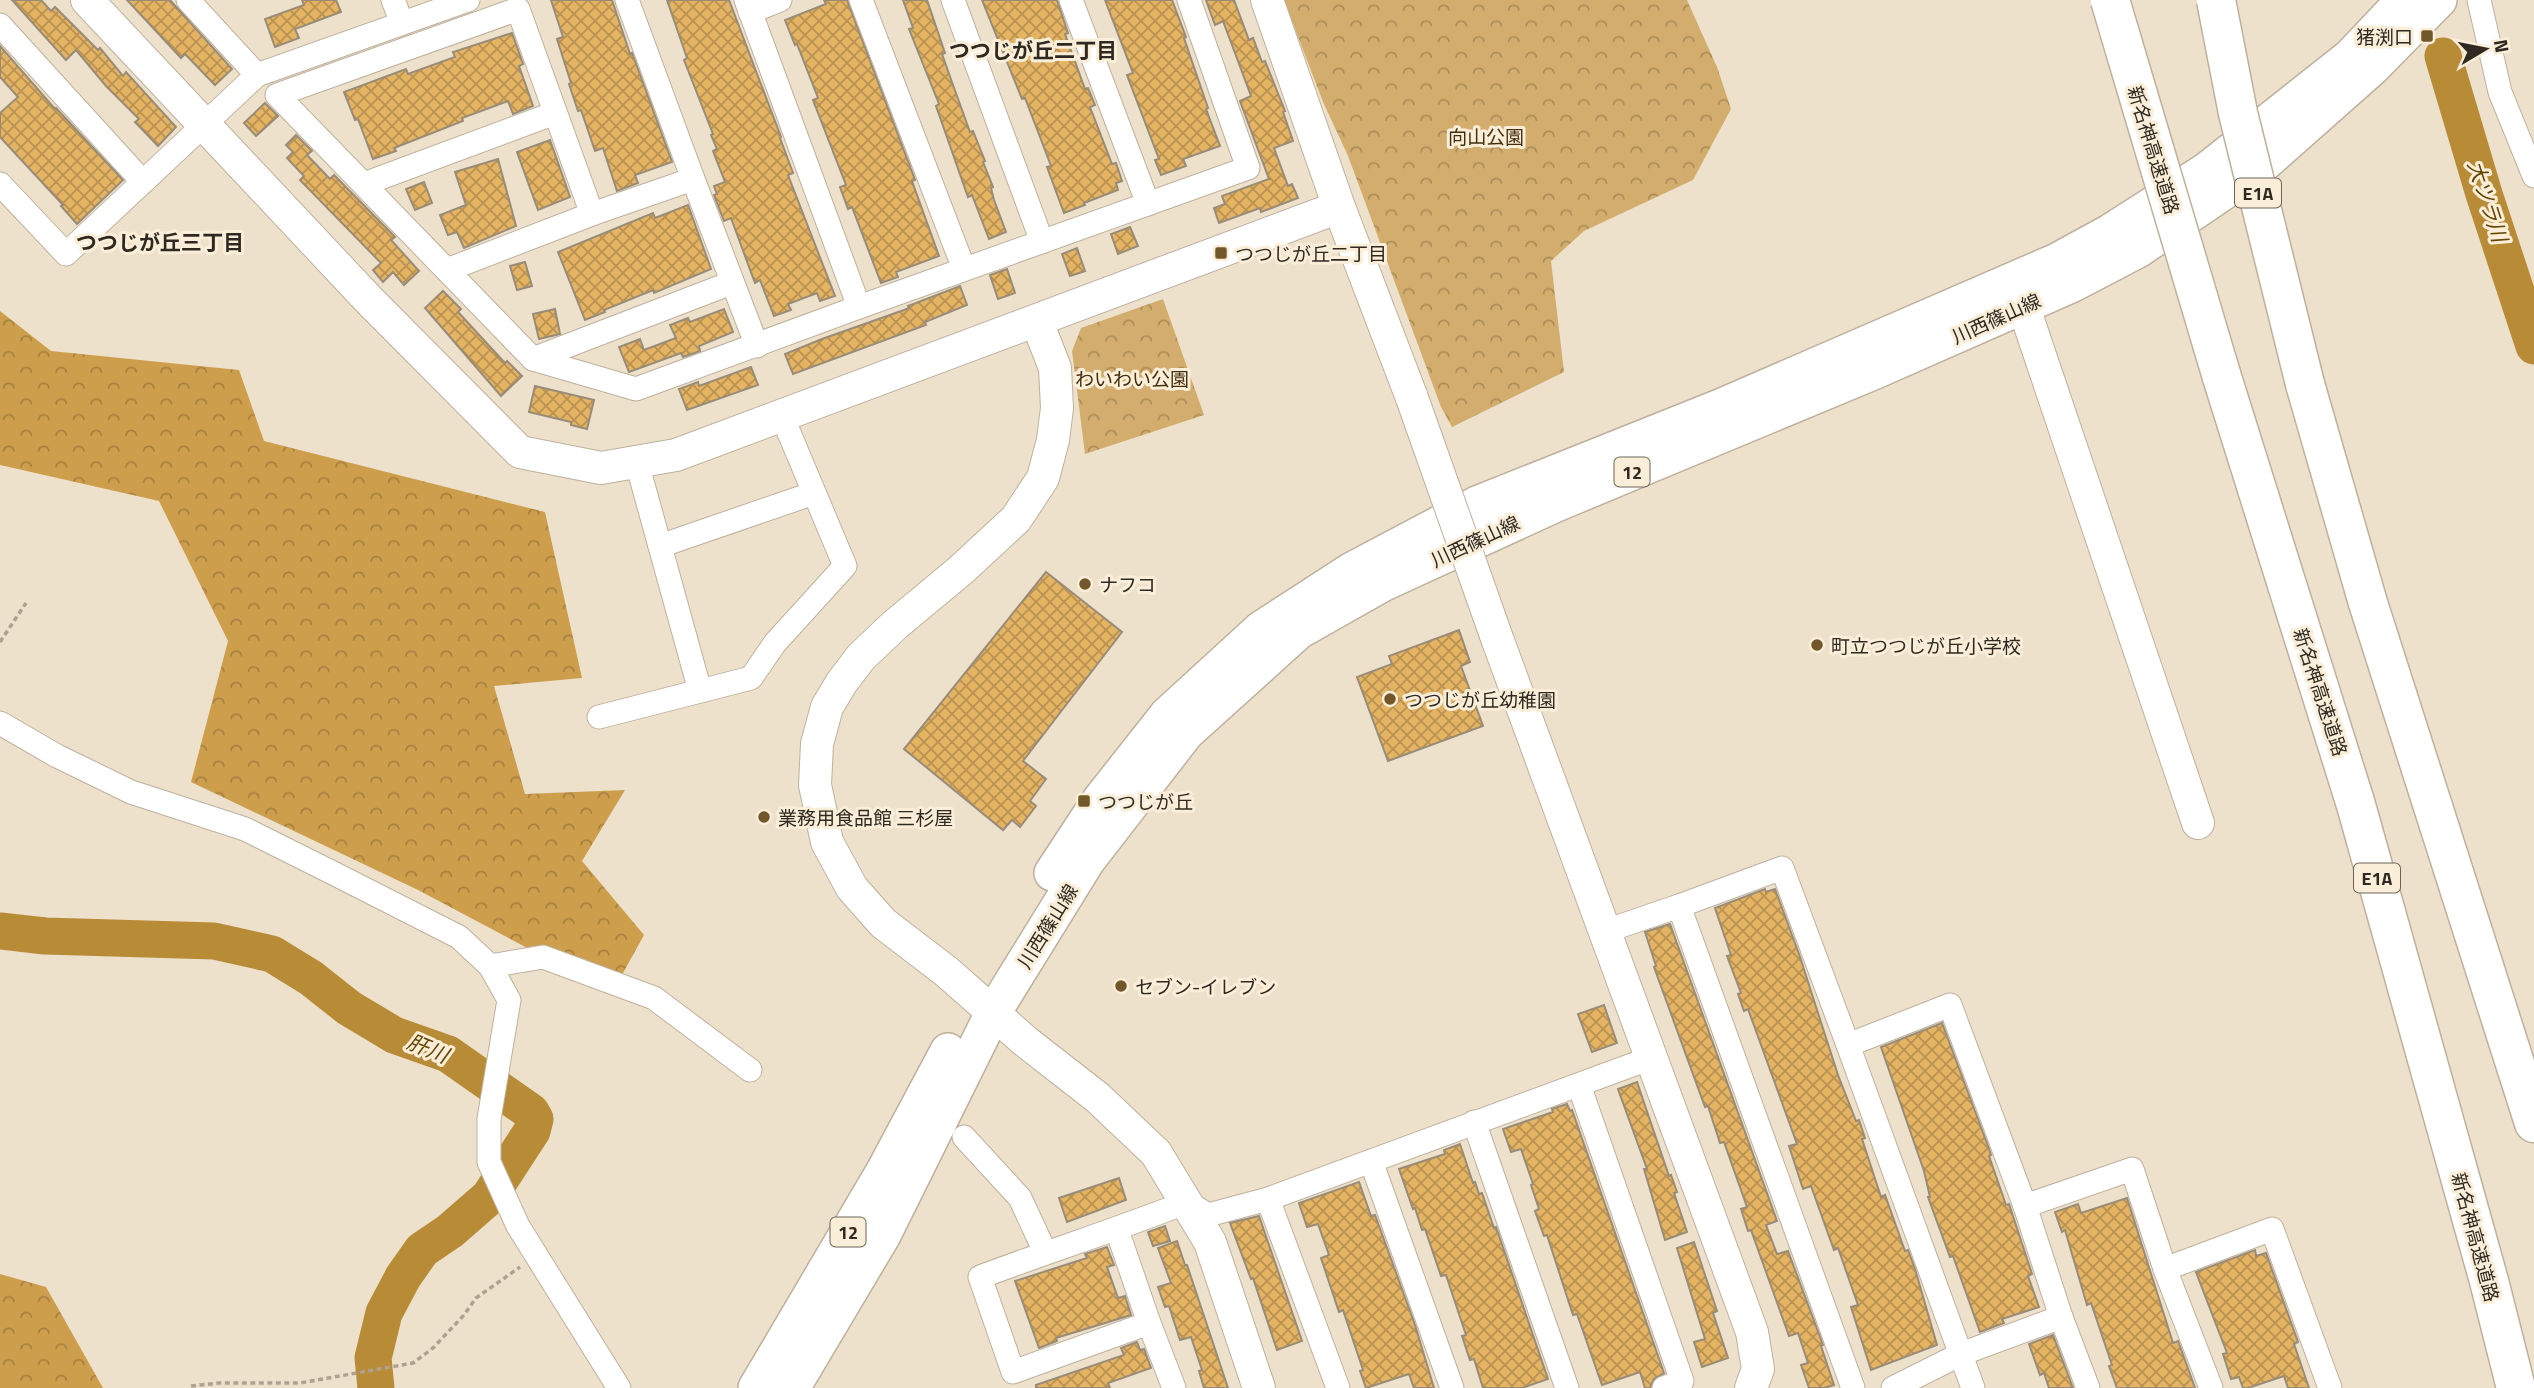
<svg xmlns="http://www.w3.org/2000/svg" width="2534" height="1388" viewBox="0 0 2534 1388" font-family="'Titillium Web','Noto Sans JP',sans-serif">
<defs>
<pattern id="forest-crowns" width="20" height="18" patternUnits="userSpaceOnUse" patternTransform="scale(1.75)"><rect width="20" height="18" fill="#cd9e4c"/><path d="M2 6a3 3 0 1 1 6 0M12 15a3 3 0 1 1 6 0" fill="none" stroke="#a7813f"/></pattern>
<pattern id="park-crowns" width="20" height="18" patternUnits="userSpaceOnUse" patternTransform="scale(1.75)"><rect width="20" height="18" fill="#d3ad6d"/><path d="M2 6a3 3 0 1 1 6 0M12 15a3 3 0 1 1 6 0" fill="none" stroke="#ac8d59"/></pattern>
<pattern id="building-cross-hatch" width="8" height="8" patternUnits="userSpaceOnUse" patternTransform="scale(1.75)"><rect width="8" height="8" fill="#e4b463"/><path d="M0 0l8 8M0 8l8-8" fill="none" stroke="#b99251"/></pattern>
</defs>
<rect width="100%" height="100%" fill="#eee1cc"/>
<g fill="url(#forest-crowns)">
<polygon points="0,311 51,351 239,370 264,441 545,512 582,678 494,686 525,794 625,790 582,861 644,935 612,993 418,890 191,782 228,641 159,501 0,465"/>
<polygon points="0,1274 46,1287 103,1388 0,1388"/>
</g>
<g fill="url(#park-crowns)">
<polygon points="1284,0 1687,0 1717,67 1731,109 1693,180 1584,231 1551,261 1564,372 1452,427 1441,407 1348,156 1323,102"/>
<polygon points="1163,299 1204,415 1085,454 1072,351 1081,328"/>
</g>
<g fill="none" stroke-linecap="round" stroke-linejoin="round">
<g stroke="#b88b37" stroke-width="37">
<polyline points="2443,56 2484,194 2534,346"/>
<polyline points="0,931 45,936 214,941 272,954 311,978 349,1008 394,1035 448,1054 531,1112 535,1119 532,1131 489,1197 450,1231 422,1250 403,1277 384,1313 373,1358 376,1388"/>
</g>
</g>
<g fill="url(#building-cross-hatch)" stroke="#988c79" stroke-width="2">
<polygon points="12,0 41,0 51,11 55,7 98,50 100,48 123,76 126,72 176,127 158,146 135,122 139,119 106,86 76,50 66,60"/>
<polygon points="127,0 170,0 232,69 215,85 185,54 181,58"/>
<polygon points="302,0 336,0 341,12 295,29 299,38 275,47 265,19 304,5"/>
<polygon points="551,0 612,0 630,54 632,53 672,162 635,175 638,183 617,191 603,148 595,151 581,110 578,111 569,84 571,83 557,39 563,37"/>
<polygon points="667,0 729,0 781,137 780,138 793,173 788,175 835,296 820,301 817,293 788,304 791,310 774,316 760,280 755,283 731,218 724,221 714,195 717,194 714,186 725,182 713,151 717,149 711,135 713,134 684,60 687,58"/>
<polygon points="824,0 847,0 915,180 912,181 939,256 896,272 898,277 881,283 852,207 848,209 840,187 846,185 813,100 818,98 797,44 795,45 785,20 826,4"/>
<polygon points="903,0 927,0 945,53 942,54 953,85 970,132 973,131 985,161 983,162 993,187 991,188 994,200 1006,232 989,239 972,195 968,197 936,106 939,104 909,29 913,28"/>
<polygon points="982,0 1057,0 1068,33 1065,34 1085,89 1088,88 1095,105 1090,107 1112,164 1116,163 1122,181 1116,183 1118,190 1084,203 1085,205 1064,213 1047,167 1051,166 1040,137 1025,98 1022,99"/>
<polygon points="1105,0 1172,0 1186,37 1184,38 1208,108 1206,109 1220,146 1183,159 1186,166 1161,175 1155,160 1159,159 1127,75 1133,73"/>
<polygon points="1206,0 1234,0 1249,40 1253,38 1262,62 1265,61 1285,111 1283,112 1293,141 1274,148 1288,186 1292,184 1298,198 1261,212 1260,208 1219,223 1214,208 1225,204 1222,196 1269,179 1240,101 1251,96 1223,21 1215,25"/>
<polygon points="512,33 523,64 519,66 533,106 513,114 508,101 462,118 463,121 394,148 396,151 373,159 358,119 355,120 344,92 406,69 408,74 455,57 453,52"/>
<polygon points="0,46 55,109 56,108 123,180 77,224 61,206 63,205 0,137 0,113 18,97 0,77"/>
<polygon points="265,103 278,116 256,136 244,123"/>
<polygon points="296,135 312,151 307,155 330,179 334,175 395,237 391,240 419,271 404,285 393,272 383,282 373,270 381,263 300,180 304,176 287,158 293,152 286,145"/>
<polygon points="550,140 570,197 538,210 517,152"/>
<polygon points="498,159 516,226 464,248 457,232 448,235 440,215 466,205 455,172"/>
<polygon points="424,182 432,203 415,210 406,189"/>
<polygon points="688,205 711,269 654,293 653,290 604,310 605,312 585,320 558,252 653,213 655,218"/>
<polygon points="1130,227 1138,246 1118,254 1111,234"/>
<polygon points="1077,248 1085,271 1070,276 1062,254"/>
<polygon points="525,262 532,286 517,290 510,266"/>
<polygon points="1007,269 1015,293 998,299 990,275"/>
<polygon points="960,286 967,305 925,322 926,325 793,374 785,354 822,339 904,310 909,308 908,306"/>
<polygon points="443,291 461,309 458,312 505,363 507,361 522,376 501,396 425,308"/>
<polygon points="555,309 560,334 539,339 533,314"/>
<polygon points="724,309 733,332 699,346 700,351 683,357 681,353 629,372 619,347 640,339 644,350 676,338 670,325 688,318 690,322"/>
<polygon points="751,367 758,385 687,410 679,389 698,382 699,386"/>
<polygon points="535,386 594,400 587,429 571,425 571,422 529,412"/>
<polygon points="1046,572 1122,632 1023,761 1046,779 1030,801 1036,806 1020,827 1012,820 1003,830 904,749"/>
<polygon points="1459,630 1470,662 1461,666 1483,726 1388,761 1357,677 1392,664 1389,656"/>
<polygon points="1765,889 1766,892 1775,889 1799,954 1838,1075 1856,1121 1859,1120 1865,1138 1862,1139 1881,1197 1885,1195 1905,1251 1908,1250 1915,1269 1937,1345 1871,1370 1851,1307 1858,1305 1838,1248 1834,1250 1811,1186 1803,1189 1789,1146 1797,1144 1748,1009 1744,1011 1738,994 1741,993 1727,956 1731,955 1715,908"/>
<polygon points="1670,924 1777,1221 1766,1225 1777,1254 1788,1251 1823,1345 1821,1346 1834,1385 1824,1388 1809,1388 1801,1365 1808,1363 1798,1333 1789,1336 1751,1230 1748,1231 1741,1209 1747,1207 1724,1142 1720,1143 1708,1106 1705,1107 1654,967 1656,966 1645,932"/>
<polygon points="1604,1005 1617,1043 1592,1052 1578,1014"/>
<polygon points="1942,1023 1988,1146 1991,1155 1989,1156 2006,1205 2009,1204 2010,1207 2032,1274 2028,1276 2039,1307 2002,1319 2004,1323 1980,1332 1953,1256 1950,1257 1928,1197 1930,1197 1924,1171 1881,1047"/>
<polygon points="1637,1082 1669,1176 1671,1175 1677,1192 1674,1193 1687,1232 1665,1240 1644,1169 1647,1169 1618,1089"/>
<polygon points="1567,1104 1570,1111 1572,1110 1664,1373 1654,1379 1650,1388 1645,1388 1640,1372 1602,1385 1577,1314 1573,1315 1547,1235 1544,1236 1535,1211 1539,1209 1531,1185 1533,1184 1521,1149 1511,1152 1503,1129 1553,1112 1552,1109"/>
<polygon points="1460,1144 1473,1183 1475,1182 1479,1194 1482,1193 1494,1228 1496,1227 1548,1379 1522,1388 1483,1388 1474,1359 1470,1360 1462,1336 1466,1335 1446,1275 1441,1276 1425,1229 1422,1230 1415,1208 1413,1209 1399,1169 1445,1154 1444,1150"/>
<polygon points="1119,1178 1126,1200 1067,1222 1059,1198"/>
<polygon points="1359,1182 1371,1216 1375,1215 1415,1325 1434,1388 1414,1388 1409,1374 1366,1388 1360,1371 1363,1370 1343,1310 1339,1312 1321,1258 1329,1255 1318,1224 1307,1227 1299,1203"/>
<polygon points="2127,1198 2173,1343 2178,1341 2195,1388 2117,1388 2109,1366 2112,1365 2091,1303 2087,1305 2065,1230 2062,1232 2055,1212 2078,1204 2081,1213"/>
<polygon points="1259,1216 1302,1341 1277,1350 1253,1278 1251,1279 1230,1223"/>
<polygon points="1165,1226 1170,1241 1153,1246 1148,1232"/>
<polygon points="1177,1241 1185,1265 1187,1265 1228,1388 1204,1388 1199,1371 1202,1370 1191,1337 1180,1340 1169,1306 1165,1307 1158,1287 1171,1283 1158,1248"/>
<polygon points="1694,1242 1717,1311 1713,1313 1728,1358 1702,1367 1694,1342 1705,1339 1677,1248"/>
<polygon points="1107,1247 1114,1265 1107,1267 1118,1298 1125,1296 1131,1315 1056,1338 1057,1341 1039,1348 1015,1281 1087,1258 1085,1254"/>
<polygon points="2255,1250 2256,1256 2266,1253 2298,1342 2294,1344 2309,1388 2288,1388 2284,1376 2248,1388 2243,1388 2239,1377 2231,1379 2223,1354 2227,1353 2196,1272"/>
<polygon points="2053,1335 2073,1388 2049,1388 2044,1373 2040,1375 2029,1344"/>
<polygon points="1137,1342 1140,1350 1144,1349 1151,1368 1108,1383 1110,1388 1036,1388 1036,1385 1124,1355 1121,1348"/>
</g>
<g fill="none" stroke-linecap="round" stroke-linejoin="round">
<g stroke="#bdb19d" stroke-width="25">
<g id="street">
<polyline points="188,0 257,75 468,0"/>
<polyline points="393,0 402,23"/>
<polyline points="627,0 693,179 592,214 518,9 277,95 533,359 636,389 859,307 1248,168 1189,0"/>
<polyline points="746,0 859,307"/>
<polyline points="861,0 964,269"/>
<polyline points="953,0 1042,242"/>
<polyline points="1071,0 1148,204"/>
<polyline points="2479,0 2500,92 2534,176"/>
<polyline points="750,12 780,0"/>
<polyline points="0,25 143,182"/>
<polyline points="693,179 757,346"/>
<polyline points="0,184 66,254 257,75"/>
<polyline points="364,184 555,113"/>
<polyline points="447,270 592,214"/>
<polyline points="533,359 731,283"/>
<polyline points="637,463 700,691"/>
<polyline points="660,546 814,493"/>
<polyline points="599,717 751,678 775,643 845,566 782,416"/>
<polyline points="0,723 57,756 131,792 245,829 335,874 459,937 490,966 509,1000 489,1119 489,1162 518,1226 619,1388"/>
<polyline points="1679,906 1782,868 1848,1045 1950,1005 2025,1206 2132,1169 2165,1269 2272,1229 2330,1388"/>
<polyline points="1606,931 1679,906 1853,1388"/>
<polyline points="490,966 543,957 654,998 750,1070"/>
<polyline points="1848,1045 1973,1388"/>
<polyline points="1579,1085 1682,1381 1664,1388"/>
<polyline points="1474,1122 1567,1388"/>
<polyline points="964,1137 1020,1198 1045,1252"/>
<polyline points="1371,1161 1452,1388"/>
<polyline points="1268,1199 1338,1388"/>
<polyline points="2025,1206 2061,1317 2088,1388"/>
<polyline points="1117,1230 1149,1323"/>
<polyline points="2165,1269 2211,1388"/>
<path d="M1174 1388 1149 1323 1013 1372 980 1277C1049 1251 1119 1229 1187 1202L1208 1215 1268 1199 1651 1058"/>
<polyline points="1893,1388 1961,1354 2061,1317"/>
</g>
</g>
<g stroke="#bdb19d" stroke-width="34">
<g id="secondary">
<polyline points="87,0 368,299 520,452 601,468 676,455 1339,207"/>
<polyline points="1267,0 1339,207 1412,398"/>
<polyline points="2023,305 2198,823"/>
<polyline points="1037,322 1055,368 1057,408 1053,440 1043,478 1016,519 961,570 896,624 861,657 842,682 827,707 817,744 815,785 827,842 852,888 883,923 947,972 1025,1041 1098,1098 1156,1153 1210,1242 1259,1388"/>
<polyline points="1498,641 1752,1332 1758,1369 1751,1388"/>
</g>
</g>
<g stroke="#bdb19d" stroke-width="38">
<g id="primary">
<polyline points="1052,873 1100,800 1167,715 1261,629 1352,570 1477,504 1720,407 2057,261 2110,232 2207,170 2350,57 2404,0"/>
<polyline points="756,1388 884,1171 948,1051"/>
<polyline points="792,1388 883,1235 993,1013 1087,861 1186,733 1299,631 1384,583 1556,504 1873,372 2073,284 2138,250 2259,168 2372,68 2439,0"/>
</g>
</g>
<g stroke="#bdb19d" stroke-width="41">
<g id="highway">
<polyline points="2221,374 2356,805 2489,1281 2516,1388"/>
<polyline points="2305,384 2368,603 2534,1123"/>
</g>
</g>
<g stroke="#ada292" stroke-width="3.5" stroke-dasharray="5 3.5" stroke-linecap="butt">
<polyline points="0,642 26,603"/>
<polyline points="191,1386 219,1383 300,1383 413,1363 433,1348 464,1315 476,1298 520,1267"/>
</g>
<use href="#street" stroke="#fff" stroke-width="23"/>
<use href="#secondary" stroke="#fff" stroke-width="32"/>
<use href="#primary" stroke="#fff" stroke-width="35"/>
<use href="#highway" stroke="#fff" stroke-width="38"/>
<g stroke="#bdb19d" stroke-width="34" stroke-linecap="butt">
<polyline id="secondary-bridge" points="1412,398 1498,641"/>
</g>
<g stroke="#bdb19d" stroke-width="41" stroke-linecap="butt">
<g id="highway-bridge">
<polyline points="2110,0 2221,374"/>
<polyline points="2216,0 2238,113 2305,384"/>
</g>
</g>
<use href="#secondary-bridge" stroke="#fff" stroke-width="32"/>
<use href="#highway-bridge" stroke="#fff" stroke-width="38"/>
</g>
<g fill="#715729" stroke="#fbeed9" stroke-width="2.5">
<rect x="2420" y="29" width="14" height="14" rx="3.5"/>
<rect x="1214" y="246" width="14" height="14" rx="3.5"/>
<circle cx="1085" cy="584" r="7"/>
<circle cx="1817" cy="645" r="7"/>
<circle cx="1390" cy="699" r="7"/>
<rect x="1077" y="794" width="14" height="14" rx="3.5"/>
<circle cx="764" cy="817" r="7"/>
<circle cx="1121" cy="986" r="7"/>
</g>
<g text-anchor="middle" dominant-baseline="central" stroke-width="6" stroke-linejoin="round" paint-order="stroke">
<g fill="#fbeed9" stroke="#6c6458" stroke-width="2">
<rect x="2235" y="178.5" width="46" height="29" rx="5"/>
<rect x="1614.5" y="457.5" width="35" height="29" rx="5"/>
<rect x="2354" y="863.5" width="46" height="29" rx="5"/>
<rect x="830.5" y="1217.5" width="35" height="29" rx="5"/>
</g>
<g font-size="18" font-weight="bold" fill="#2e2921">
<text x="2258" y="193">E1A</text>
<text x="1632" y="472">12</text>
<text x="2377" y="878">E1A</text>
<text x="848" y="1232">12</text>
</g>
<g font-size="19" fill="#2e2921" stroke="#fbeed9" text-anchor="start">
<text x="2413" y="36" text-anchor="end">猪渕口</text>
<text x="1235" y="253">つつじが丘二丁目</text>
<text x="1099" y="584">ナフコ</text>
<text x="1831" y="645">町立つつじが丘小学校</text>
<text x="1404" y="699">つつじが丘幼稚園</text>
<text x="1098" y="801">つつじが丘</text>
<text x="778" y="817">業務用食品館 三杉屋</text>
<text x="1135" y="986">セブン-イレブン</text>
</g>
<g font-size="19" fill="#422f0b" stroke="#fbeed9">
<text x="1486" y="136">向山公園</text>
<text x="1132" y="378">わいわい公園</text>
</g>
<g font-size="19" fill="#2e2921" stroke="#fbeed9">
<text transform="translate(2154 150) rotate(73)">新名神高速道路</text>
<text transform="translate(1996 318) rotate(-24)">川西篠山線</text>
<text transform="translate(1475 541) rotate(-25)">川西篠山線</text>
<text transform="translate(2321 692) rotate(72)">新名神高速道路</text>
<text transform="translate(1047 926) rotate(-58)">川西篠山線</text>
<text transform="translate(2476 1237) rotate(75)">新名神高速道路</text>
</g>
<g font-size="21" font-weight="bold" fill="#2e2921" stroke="#fbeed9">
<text x="1033" y="50">つつじが丘二丁目</text>
<text x="160" y="242">つつじが丘三丁目</text>
</g>
<g font-size="21" font-style="italic" fill="#644500" stroke="#fbeed9">
<text transform="translate(2488 201) rotate(72)">大ツラ川</text>
<text transform="translate(428 1048) rotate(22)">肝川</text>
</g>
</g>
<g transform="translate(2485 49) rotate(80)" stroke="#fbeed9" stroke-width="5" paint-order="stroke">
<path d="M0-5L12 26L0 18L-12 26Z" fill="#2e2921"/>
<text y="-10" font-size="19" font-weight="bold" text-anchor="middle" fill="#2e2921">N</text>
</g>
</svg>
